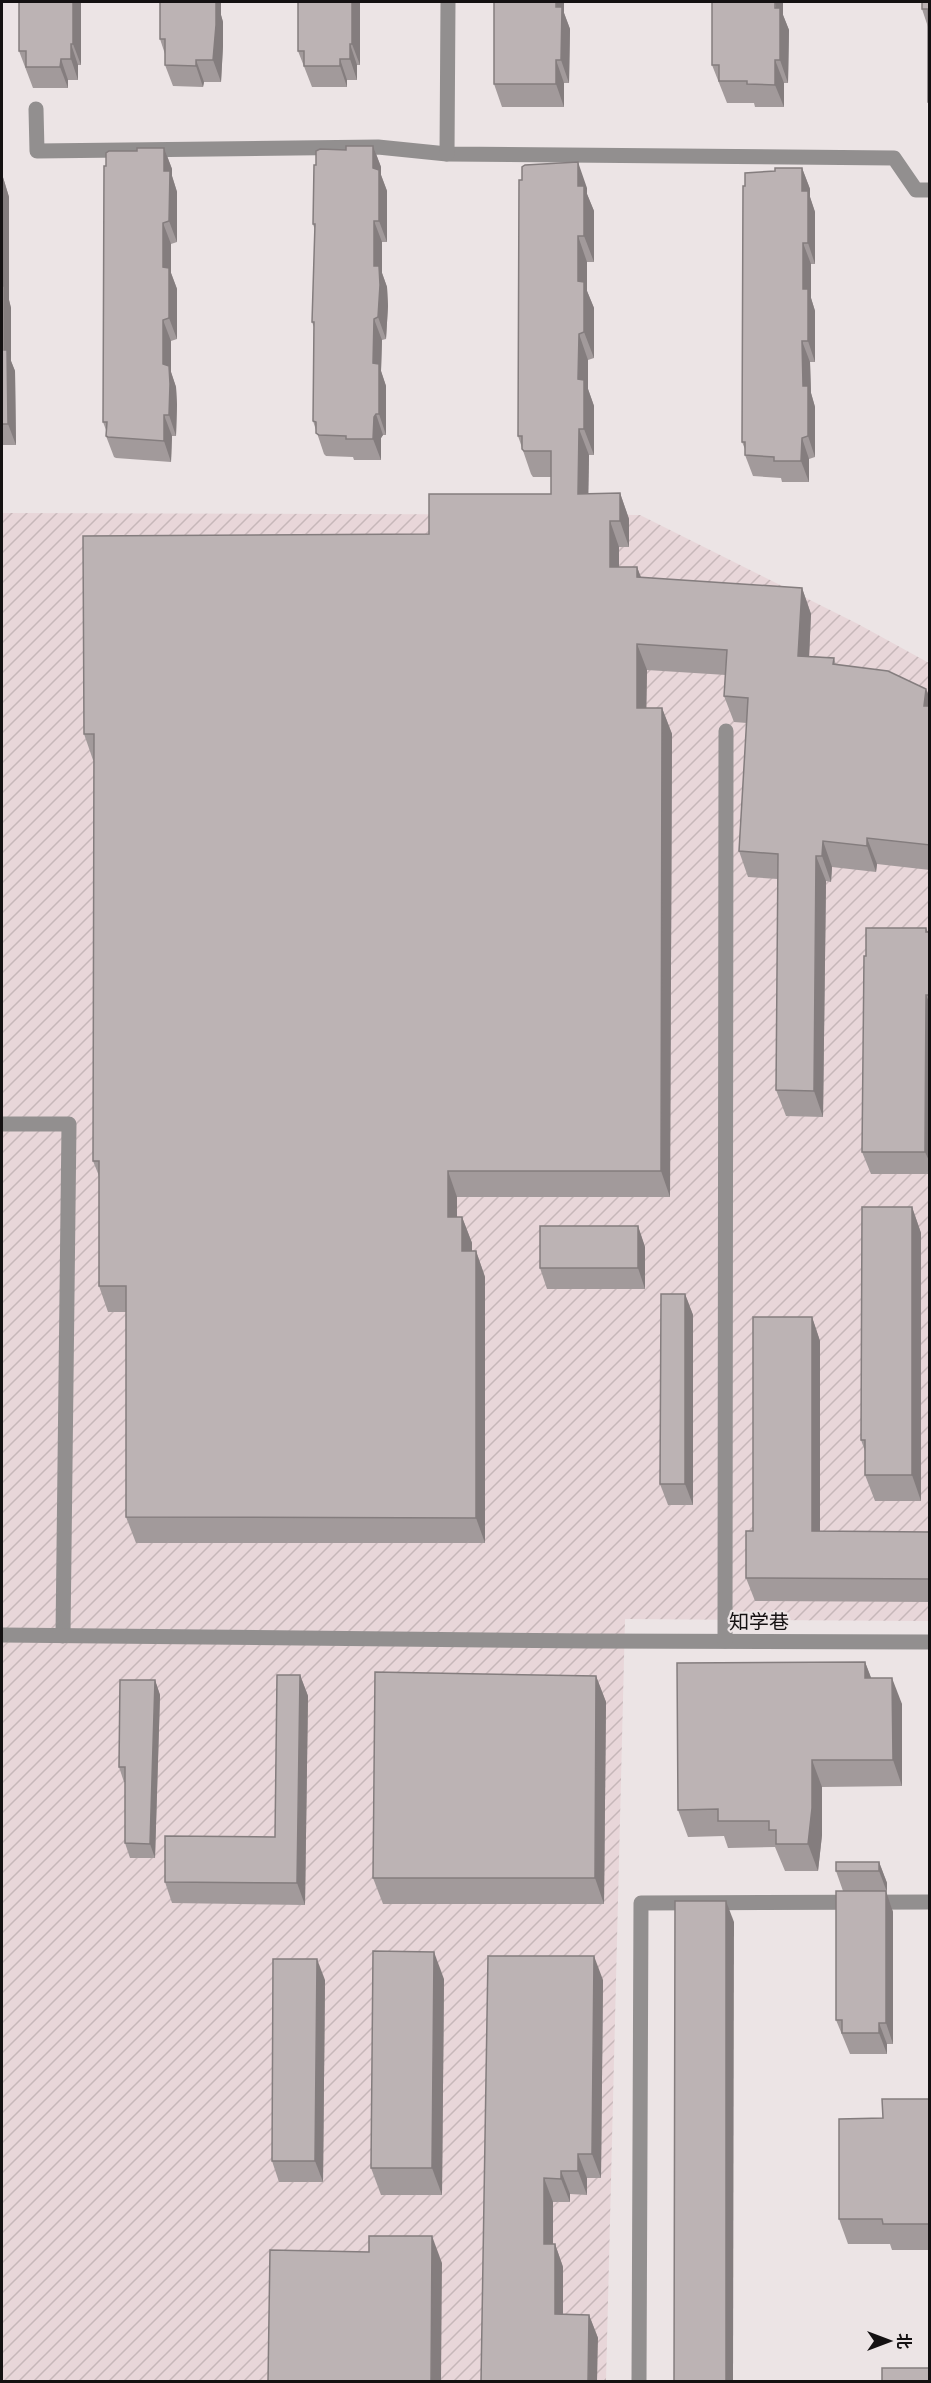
<svg xmlns="http://www.w3.org/2000/svg" width="931" height="2383" viewBox="0 0 931 2383" font-family="'Golos Text','Noto Sans SC',sans-serif">
<defs>
<pattern id="industrial-furrows" width="10" height="10" patternUnits="userSpaceOnUse" patternTransform="scale(1.5)"><rect width="10" height="10" fill="#e8d6d9"/><path d="M-1 1l2-2M0 10L10 0M9 11l2-2" fill="none" stroke="#c6b7b9"/></pattern>
</defs>
<rect width="100%" height="100%" fill="#ece4e5"/>
<polygon fill="url(#industrial-furrows)" points="2,513 640,515 858,624 929,663 929,1621 625,1619 606,2381 2,2382"/>
<g fill="none" stroke-linecap="round" stroke-linejoin="round">
<polyline stroke="#928f8f" stroke-width="15" points="36,109 37,151 378,147 447,154 894,158 916,190 930,190"/>
<g stroke="#928f8f" stroke-width="15">
<polyline points="447,154 448,2"/>
<polyline points="2,1124 69,1124 63,1636"/>
<polyline points="2,1635 588,1641 930,1642"/>
<polyline points="725,1641 726,731"/>
<polyline points="639,2382 641,1903 930,1902"/>
</g>
</g>
<g fill="#a29a9b">
<polygon points="81,2 81,65 78,65 78,80 68,80 68,88 33,88 19,51"/>
<polygon points="221,2 221,15 223,22 223,46 221,82 204,82 203,87 173,86 165,65 165,54 160,39"/>
<polygon points="298,2 360,2 360,65 357,65 357,80 347,80 347,87 312,87 298,51"/>
<polygon points="494,2 564,2 564,13 570,29 569,83 564,83 564,107 502,107 494,84"/>
<polygon points="783,2 783,15 789,30 788,83 784,83 784,107 755,107 754,103 727,103 712,65"/>
<polygon points="930,2 930,106 928,102 928,27 922,9"/>
<polygon points="373,146 381,167 381,175 387,191 387,242 382,242 382,273 387,287 388,306 386,339 382,340 381,371 386,386 386,435 383,435 381,438 381,460 354,460 353,457 326,456 324,454 313,421 314,327 312,322 315,230 313,224 316,165 346,150"/>
<polygon points="164,148 172,169 172,176 177,192 177,242 171,244 171,273 177,289 177,339 171,341 171,372 176,387 177,405 176,436 172,436 171,462 116,458 114,457 106,436 106,430 103,422 106,166"/>
<polygon points="802,168 810,189 810,197 815,212 815,264 811,264 811,298 815,311 815,362 810,362 811,393 815,407 815,457 809,459 809,482 782,482 781,478 753,476 745,455 745,449 742,442 745,186 775,171"/>
<polygon points="2,174 9,197 9,300 11,308 11,361 15,371 16,445 2,445"/>
<polygon points="587,188 587,194 594,211 594,262 587,262 587,291 594,308 594,358 588,360 588,389 594,406 594,455 589,455 588,493 620,493 629,519 629,547 619,547 619,567 637,567 641,578 802,588 811,614 809,656 834,658 836,665 926,689 930,699 930,870 877,864 876,872 832,867 831,882 826,881 823,1117 786,1116 776,1090 778,879 748,877 739,851 747,723 734,722 724,696 726,675 647,670 646,708 662,708 672,734 670,1197 457,1197 457,1217 462,1217 472,1243 472,1251 476,1251 485,1277 485,1543 136,1543 126,1517 126,1312 108,1312 99,1286 99,1176 93,1161 94,760 93,760 84,734 429,534 551,494 551,477 533,477 531,474 518,436"/>
<polygon points="926,928 928,932 930,932 930,1174 871,1174 862,1152 866,956"/>
<polygon points="912,1207 921,1233 921,1501 875,1501 865,1475 865,1451 861,1440"/>
<polygon points="638,1226 645,1247 645,1289 547,1289 540,1268"/>
<polygon points="685,1294 693,1315 693,1505 668,1505 660,1484"/>
<polygon points="812,1317 820,1341 820,1531 930,1532 930,1602 755,1601 746,1578 753,1531"/>
<polygon points="865,1662 871,1678 902,1704 902,1786 822,1787 822,1835 818,1871 785,1871 775,1847 728,1848 724,1836 688,1837 678,1810"/>
<polygon points="300,1675 308,1696 305,1905 172,1903 165,1882 275,1837"/>
<polygon points="596,1676 606,1702 604,1904 383,1904 373,1878"/>
<polygon points="155,1680 160,1695 155,1858 130,1858 125,1843 125,1782 124,1782 119,1767"/>
<polygon points="879,1862 887,1883 886,1892 893,1912 893,2044 887,2044 887,2054 850,2054 836,2020 843,1891 836,1871"/>
<polygon points="444,1979 442,2195 381,2195 371,2168"/>
<polygon points="325,1980 323,2182 279,2182 272,2161"/>
<polygon points="603,1980 601,2178 587,2178 587,2195 570,2194 570,2202 553,2202 553,2244 555,2244 563,2267 563,2315 589,2315 598,2338 481,2382"/>
<polygon points="930,2099 930,2250 892,2250 890,2244 848,2244 839,2219"/>
</g>
<g fill="#847d7e">
<polygon points="73,2 81,2 81,65 73,44"/>
<polygon points="213,2 221,2 221,15 223,22 223,46 221,82 213,60"/>
<polygon points="352,2 360,2 360,65 352,44"/>
<polygon points="556,2 564,2 564,13 570,29 569,83 561,60"/>
<polygon points="775,2 783,2 783,15 789,30 788,83 780,60"/>
<polygon points="71,44 78,65 78,80 71,59"/>
<polygon points="350,44 357,65 357,80 350,59"/>
<polygon points="61,59 68,80 68,88 60,67"/>
<polygon points="340,59 347,80 347,87 340,66"/>
<polygon points="196,60 204,82 203,87 196,66"/>
<polygon points="556,60 564,83 564,107 556,84"/>
<polygon points="775,60 784,83 784,107 775,85"/>
<polygon points="373,146 381,167 381,175 387,191 387,242 379,221 373,168"/>
<polygon points="164,148 172,169 172,176 177,192 177,242 169,221 164,171"/>
<polygon points="578,162 587,188 587,194 594,211 594,262 584,236 578,186"/>
<polygon points="802,168 810,189 810,197 815,212 815,264 808,243 802,191"/>
<polygon points="2,174 9,197 9,300 11,308 11,361 15,371 16,445 8,424 4,350 2,288"/>
<polygon points="374,221 382,242 382,273 387,287 388,306 386,339 378,317 374,266"/>
<polygon points="163,223 171,244 171,273 177,289 177,339 169,318 163,267"/>
<polygon points="578,236 587,262 587,291 594,308 594,358 584,332 578,281"/>
<polygon points="803,243 811,264 811,298 815,311 815,362 808,341 803,289"/>
<polygon points="374,319 382,340 381,371 386,386 386,435 379,414 373,363"/>
<polygon points="163,320 171,341 171,372 176,387 177,405 176,436 169,415 163,364"/>
<polygon points="579,334 588,360 588,389 594,406 594,455 584,429 578,379"/>
<polygon points="802,341 810,362 811,393 815,407 815,457 808,436 803,386"/>
<polygon points="376,414 383,435 381,438 381,460 373,439 374,417"/>
<polygon points="164,415 172,436 171,462 164,441"/>
<polygon points="579,429 589,455 588,519 578,494"/>
<polygon points="802,438 809,459 809,482 801,461"/>
<polygon points="620,493 629,519 629,547 620,521"/>
<polygon points="610,521 619,547 619,593 610,567"/>
<polygon points="637,567 647,593 637,577"/>
<polygon points="802,588 811,614 808,681 798,656"/>
<polygon points="637,644 647,670 646,733 637,708"/>
<polygon points="926,689 930,699 930,721 924,706"/>
<polygon points="662,708 672,734 670,1197 661,1171"/>
<polygon points="867,838 877,864 876,872 867,846"/>
<polygon points="823,841 832,867 831,882 822,856"/>
<polygon points="816,856 826,881 823,1117 814,1091"/>
<polygon points="926,995 930,1004 930,1163 925,1152"/>
<polygon points="448,1171 457,1197 457,1243 448,1217"/>
<polygon points="912,1207 921,1233 921,1501 912,1475"/>
<polygon points="462,1217 472,1243 472,1277 462,1251"/>
<polygon points="638,1226 645,1247 645,1289 638,1268"/>
<polygon points="476,1251 485,1277 485,1543 476,1518"/>
<polygon points="685,1294 693,1315 693,1505 685,1484"/>
<polygon points="812,1317 820,1341 820,1554 812,1531"/>
<polygon points="865,1662 875,1688 865,1678"/>
<polygon points="300,1675 308,1696 305,1905 297,1883"/>
<polygon points="596,1676 606,1702 604,1904 595,1878"/>
<polygon points="892,1678 902,1704 902,1786 893,1760"/>
<polygon points="155,1680 160,1695 155,1858 150,1844"/>
<polygon points="812,1760 822,1787 822,1835 818,1871 808,1844"/>
<polygon points="879,1862 887,1883 887,1892 879,1871"/>
<polygon points="886,1891 893,1912 893,2044 886,2023"/>
<polygon points="726,1901 734,1922 733,2382 726,2382"/>
<polygon points="434,1952 444,1979 442,2195 432,2168"/>
<polygon points="594,1956 603,1980 601,2178 592,2154"/>
<polygon points="317,1959 325,1980 323,2182 315,2161"/>
<polygon points="879,2023 887,2044 887,2054 879,2033"/>
<polygon points="578,2154 587,2178 587,2195 578,2171"/>
<polygon points="561,2171 570,2194 570,2202 561,2179"/>
<polygon points="544,2178 553,2202 553,2267 544,2244"/>
<polygon points="432,2236 442,2263 441,2382 431,2382"/>
<polygon points="555,2244 563,2267 563,2338 555,2314"/>
<polygon points="589,2315 598,2338 597,2382 588,2382"/>
</g>
<g fill="#bcb3b4" stroke="#847d7e" stroke-width="1.5">
<polygon points="19,2 73,2 73,44 71,44 71,59 61,59 60,67 26,67 26,51 19,51"/>
<polygon points="160,2 216,2 216,25 213,60 196,60 196,66 165,65 165,39 160,39"/>
<polygon points="298,2 352,2 352,44 350,44 350,59 340,59 340,66 304,66 304,51 298,51"/>
<polygon points="494,2 556,2 556,7 562,7 561,60 556,60 556,84 494,84"/>
<polygon points="712,2 775,2 775,8 780,8 780,60 775,60 775,85 747,84 747,81 719,81 719,65 712,65"/>
<polygon points="922,2 930,2 930,102 928,102 928,9 922,9"/>
<polygon points="346,146 373,146 373,168 379,170 379,221 374,221 374,266 379,266 380,285 378,317 374,319 373,363 379,364 379,414 376,414 374,417 373,439 346,439 346,436 319,435 316,433 316,422 313,421 314,322 312,322 315,224 313,224 314,165 316,165 316,151 320,149 346,150"/>
<polygon points="137,148 164,148 164,171 170,171 169,221 163,223 163,267 169,268 169,318 163,320 163,364 169,366 170,384 169,415 164,415 164,441 108,437 106,436 107,422 103,422 104,166 106,166 106,153 109,151 137,151"/>
<polygon points="578,162 578,186 584,186 584,236 578,236 578,281 584,282 584,332 579,334 578,379 584,380 584,429 579,429 578,494 620,493 620,521 610,521 610,567 637,567 637,577 802,588 798,656 834,658 833,664 888,671 926,689 924,706 930,706 930,845 867,838 867,846 823,841 822,856 816,856 814,1091 776,1090 778,854 739,851 748,698 724,696 727,650 637,644 637,708 662,708 661,1171 448,1171 448,1217 462,1217 462,1251 476,1251 476,1518 126,1517 126,1286 99,1286 99,1161 93,1161 94,734 84,734 83,536 429,534 429,494 551,494 551,451 524,451 522,449 522,436 518,436 519,180 522,180 522,167 525,165"/>
<polygon points="775,168 802,168 802,191 808,191 808,243 803,243 803,289 808,289 808,341 802,341 803,386 808,386 808,436 802,438 801,461 774,461 774,457 745,455 745,442 742,442 743,186 745,186 745,173 775,171"/>
<polygon points="2,286 4,286 4,350 7,350 8,424 2,424"/>
<polygon points="866,928 926,928 926,932 930,932 930,995 926,995 925,1152 862,1152 864,956 866,956"/>
<polygon points="862,1207 912,1207 912,1475 865,1475 865,1440 861,1440"/>
<rect x="540" y="1226" width="98" height="42"/>
<polygon points="661,1294 685,1294 685,1484 660,1484"/>
<polygon points="753,1317 812,1317 812,1531 930,1532 930,1579 746,1578 746,1531 753,1531"/>
<polygon points="865,1662 865,1678 892,1678 893,1760 812,1760 812,1808 808,1844 776,1844 776,1830 769,1830 769,1821 718,1821 718,1809 678,1810 677,1663"/>
<polygon points="375,1672 596,1676 595,1878 373,1878"/>
<polygon points="277,1675 300,1675 297,1883 165,1882 165,1836 275,1837"/>
<polygon points="120,1680 155,1680 150,1844 125,1843 125,1767 119,1767"/>
<rect x="836" y="1862" width="43" height="9"/>
<polygon points="836,1891 886,1891 886,2023 879,2023 879,2033 842,2033 842,2020 836,2020"/>
<polygon points="675,1901 726,1901 726,2382 674,2382"/>
<polygon points="373,1951 434,1952 432,2168 371,2168"/>
<polygon points="488,1956 594,1956 592,2154 578,2154 578,2171 561,2171 561,2179 544,2178 544,2244 555,2244 555,2314 589,2315 588,2382 481,2382"/>
<polygon points="273,1959 317,1959 315,2161 272,2161"/>
<polygon points="882,2099 930,2099 930,2224 883,2224 882,2219 839,2219 839,2119 883,2118"/>
<polygon points="369,2236 432,2236 431,2382 268,2382 270,2250 369,2252"/>
<rect x="882" y="2368" width="48" height="14"/>
</g>
<g text-anchor="middle" dominant-baseline="central" stroke-width="4.5" stroke-linejoin="round" paint-order="stroke">
<g font-size="20" fill="#141112" stroke="#ece4e5">
<text x="759" y="1621">知学巷</text>
</g>
</g>
<rect width="931" height="2383" fill="none" stroke="#141112" stroke-width="6"/>
<g transform="translate(889 2341) rotate(90)" stroke="#ece4e5" stroke-width="4.5" paint-order="stroke">
<path d="M0-4.5L10 22L0 15L-10 22Z" fill="#141112"/>
<text y="-9" font-size="16" font-weight="bold" text-anchor="middle" fill="#141112">北</text>
</g>
</svg>
